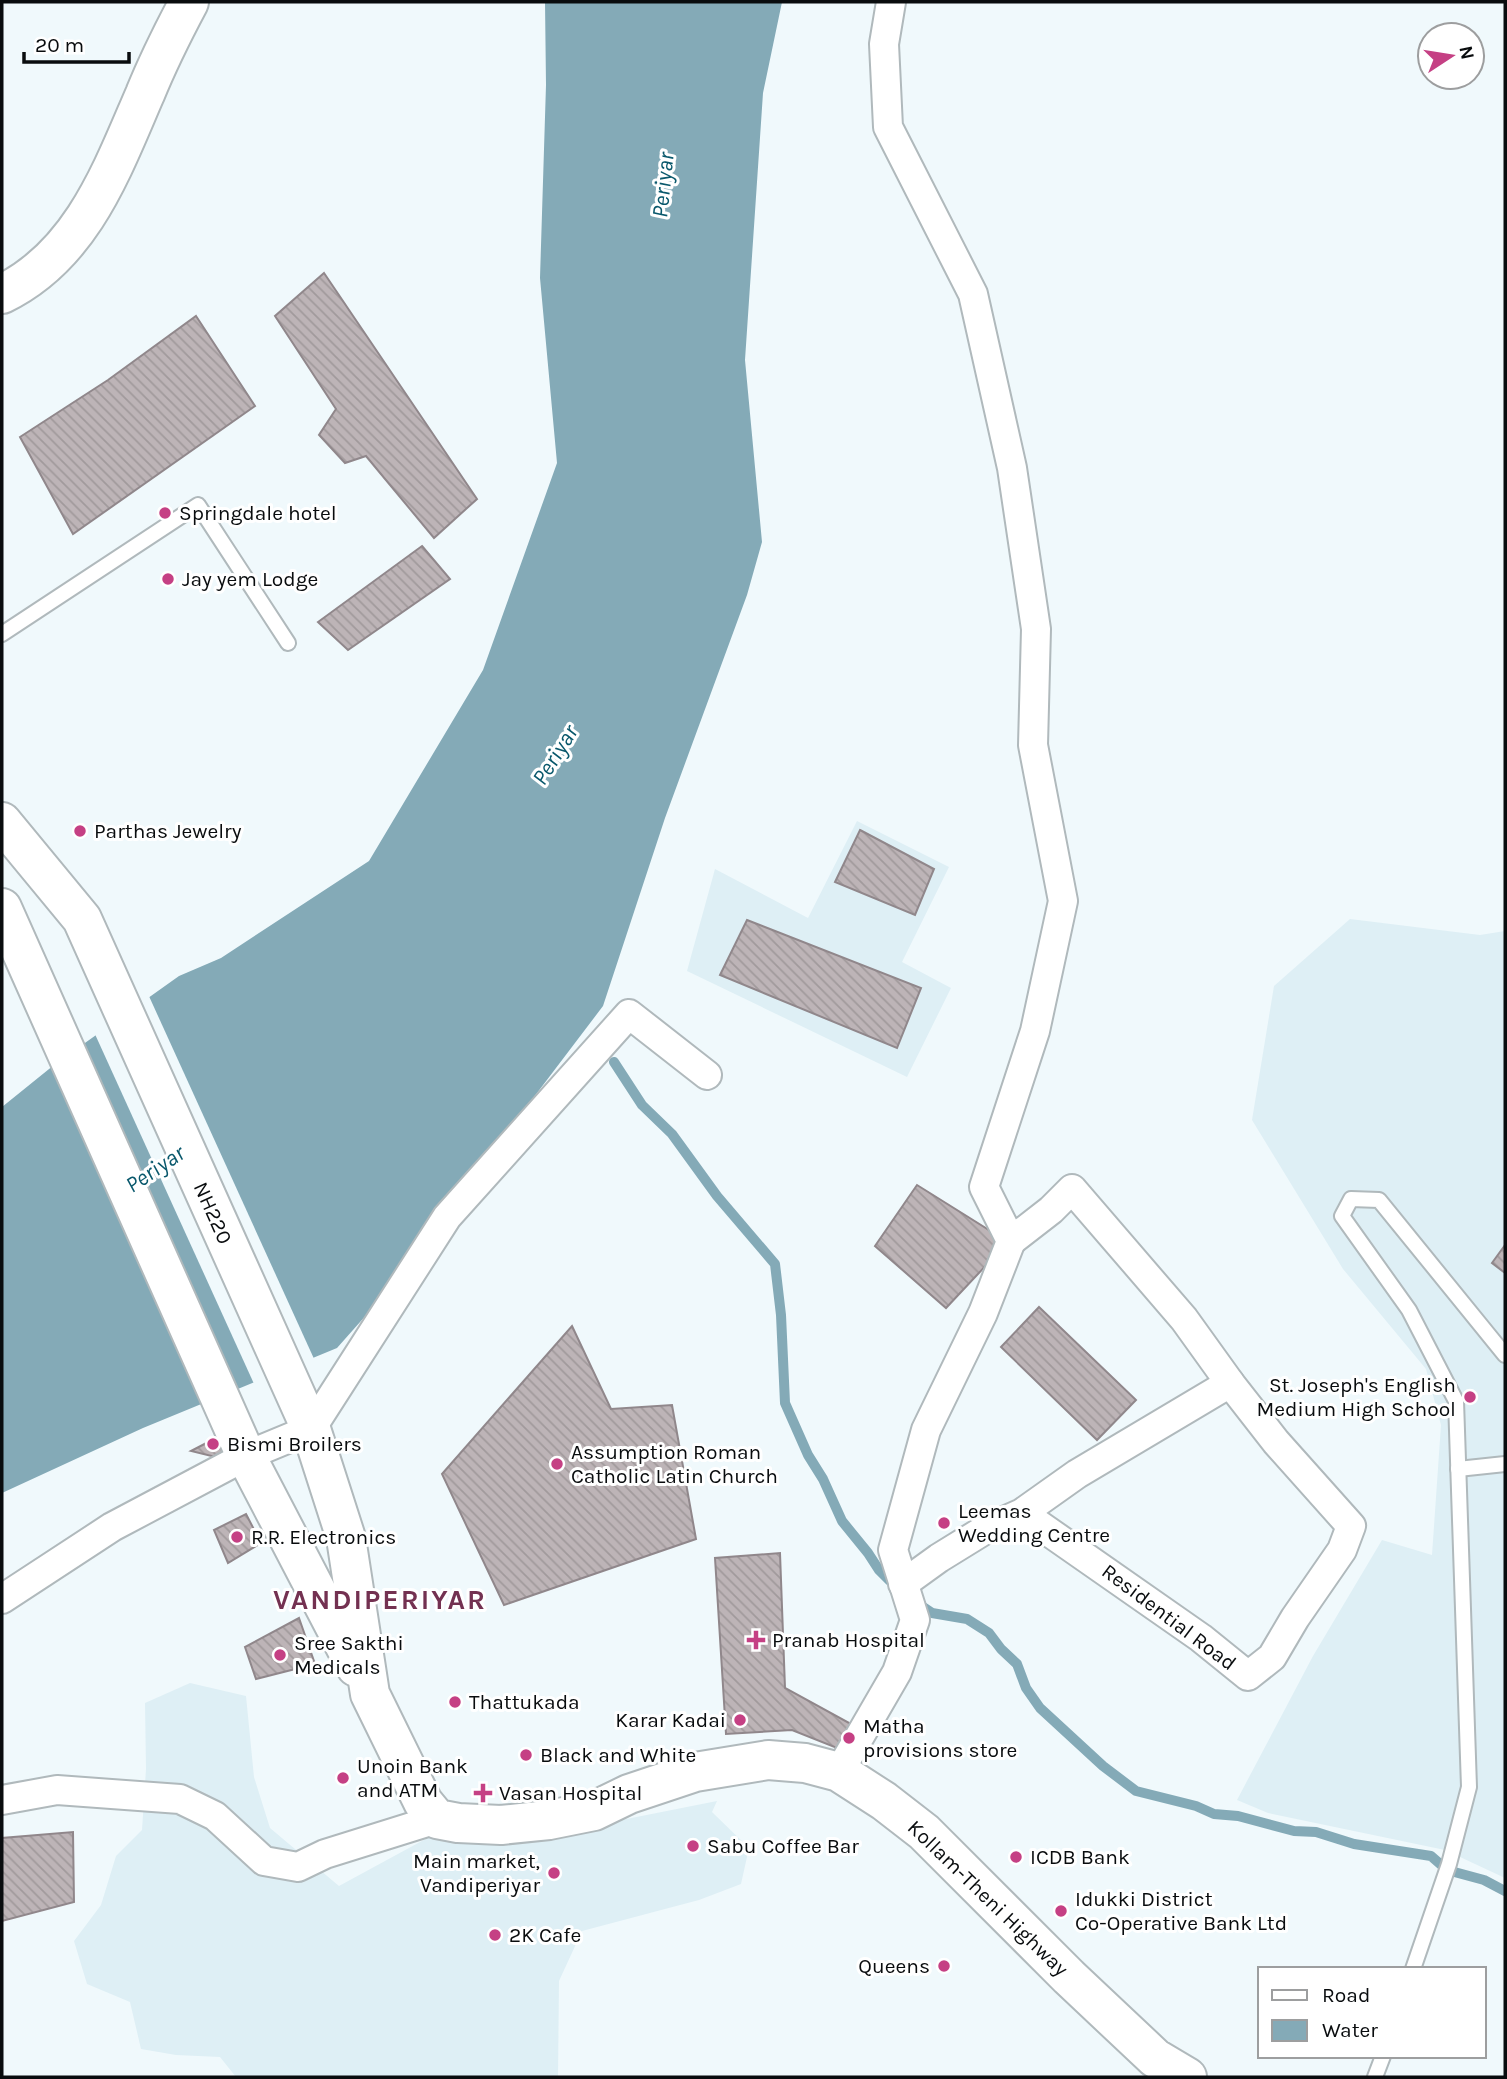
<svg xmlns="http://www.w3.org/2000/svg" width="1507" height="2079" viewBox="0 0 1507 2079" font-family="Karla,sans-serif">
<defs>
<pattern id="building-back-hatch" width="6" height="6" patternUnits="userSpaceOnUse" patternTransform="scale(1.75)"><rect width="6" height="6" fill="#bdb4b7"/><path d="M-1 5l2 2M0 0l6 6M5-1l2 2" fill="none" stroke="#a19a9c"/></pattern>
</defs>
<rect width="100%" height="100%" fill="#f0f9fc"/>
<g fill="#deeff5">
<polygon points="857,821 949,867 902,962 951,988 907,1077 687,971 715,869 808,918"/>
<polygon points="1350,919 1480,935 1505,931 1505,1878 1445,1850 1268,1813 1237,1800 1313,1656 1382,1540 1432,1555 1441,1425 1426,1369 1343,1269 1252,1120 1274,986"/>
<polygon points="190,1683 246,1696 254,1777 270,1828 339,1886 431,1836 571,1830 717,1801 712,1812 749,1848 741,1884 699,1900 582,1931 559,1981 558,2077 236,2077 220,2057 176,2055 141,2049 130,2002 87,1984 74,1941 101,1905 116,1856 142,1830 146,1769 145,1703"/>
</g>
<polygon fill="#84aab7" points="545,2 782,2 763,93 745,360 762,542 747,595 665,818 603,1006 384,1295 337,1348 143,1428 2,1493 2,1107 54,1065 179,976 221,958 369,861 483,670 557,463 540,278 546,85"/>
<polygon fill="#f0f9fc" points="148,994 315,1361 255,1386 94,1032"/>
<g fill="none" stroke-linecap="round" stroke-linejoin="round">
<g stroke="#84aab7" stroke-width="10">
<polyline points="614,1062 642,1105 672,1134 717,1196 775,1264 781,1315 785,1403 808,1455 823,1479 842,1521 868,1553 879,1570 890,1581"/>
<polyline points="917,1603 932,1613 967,1619 989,1633 1001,1649 1017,1664 1026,1688 1040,1708 1103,1766 1136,1791 1196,1806 1214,1814 1238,1816 1294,1831 1316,1832 1354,1844 1431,1856 1447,1870 1484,1880 1505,1891"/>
</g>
</g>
<g fill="url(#building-back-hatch)" stroke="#90878b" stroke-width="2">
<polygon points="324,273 477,499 434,538 366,456 345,463 319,435 336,409 275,316"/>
<polygon points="196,316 255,406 73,534 20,437 108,380"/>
<polygon points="422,546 450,579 348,650 318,622"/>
<polygon points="860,830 934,869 915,915 835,882"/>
<polygon points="747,920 921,988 897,1048 720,975"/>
<polygon points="917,1185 1008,1242 946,1308 875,1246"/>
<polygon points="1505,1245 1505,1273 1492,1263"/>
<polygon points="1039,1307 1136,1400 1097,1440 1001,1347"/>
<polygon points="572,1326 611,1409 672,1405 696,1539 504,1605 442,1474"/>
<polygon points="218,1437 228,1460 191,1451"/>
<polygon points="246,1514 261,1543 228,1563 214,1530"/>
<polygon points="780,1553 785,1688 851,1724 842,1750 792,1730 726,1734 715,1558"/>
<polygon points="299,1618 315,1664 256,1679 245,1647"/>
<polygon points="73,1832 74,1902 2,1921 2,1838"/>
</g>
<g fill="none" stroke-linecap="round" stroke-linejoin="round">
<g stroke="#b0b9bc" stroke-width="18">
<g id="lane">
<polyline points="2,634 198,505 288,643"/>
<polyline points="1458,1469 1505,1464"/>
<polyline points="1413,1969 1449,1864 1469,1787 1456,1401 1409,1310 1342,1216 1351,1199 1379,1200 1505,1355"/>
<polyline points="1375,2077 1383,2056"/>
</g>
</g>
<g stroke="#b0b9bc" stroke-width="32">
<g id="street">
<polyline points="1011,1241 1051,1210 1072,1189 1184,1319 1230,1383"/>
<polyline points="903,1584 939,1558 986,1529 1022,1513 1077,1474 1230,1383 1276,1442 1351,1526 1342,1550 1295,1618 1272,1657 1248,1676 1201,1638 1022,1513"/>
<polyline points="2,1599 112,1527 246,1456 311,1429 447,1217 629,1014 707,1075"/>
<polyline points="839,1772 897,1672 915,1620 893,1550 926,1430 983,1313 1011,1241 984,1187 1035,1031 1063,901 1033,745 1036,629 1012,468 973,294 888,127 884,44 891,2"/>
<polyline points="2,1800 57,1790 180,1799 215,1816 264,1861 298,1867 325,1854 437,1819"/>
</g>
</g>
<g stroke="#b0b9bc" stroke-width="42">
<path id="secondary" d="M2 294C82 255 112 170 145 94 158 62 173 32 189 2"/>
</g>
<g stroke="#b0b9bc" stroke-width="42">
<g id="highway">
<polyline points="2,822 82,919 311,1429 346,1538 370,1694 423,1802 437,1819 458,1823 501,1825 549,1820 594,1811 629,1794 695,1772 768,1760 805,1763 839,1772 884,1801 924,1832 1069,1977 1155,2058 1187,2077"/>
<polyline points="2,908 246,1456 356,1667"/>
</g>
</g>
<use href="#lane" stroke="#fff" stroke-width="14"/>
<use href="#street" stroke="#fff" stroke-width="28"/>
<use href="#secondary" stroke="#fff" stroke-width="38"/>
<use href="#highway" stroke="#fff" stroke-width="38"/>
</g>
<g fill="#c54084" stroke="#fff" stroke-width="2.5">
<circle cx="165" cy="513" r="7"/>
<circle cx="168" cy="579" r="7"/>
<circle cx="80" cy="831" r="7"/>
<circle cx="1470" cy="1397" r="7"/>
<circle cx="213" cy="1444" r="7"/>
<circle cx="557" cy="1464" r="7"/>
<circle cx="944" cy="1523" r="7"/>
<circle cx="237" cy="1537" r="7"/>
<path d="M752.5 1629.5h7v7h7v7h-7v7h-7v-7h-7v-7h7z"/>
<circle cx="280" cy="1655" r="7"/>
<circle cx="455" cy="1702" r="7"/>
<circle cx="740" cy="1720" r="7"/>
<circle cx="849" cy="1738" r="7"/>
<circle cx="526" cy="1755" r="7"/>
<circle cx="343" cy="1778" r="7"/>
<path d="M479.5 1782.5h7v7h7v7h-7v7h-7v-7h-7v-7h7z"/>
<circle cx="693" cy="1846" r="7"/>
<circle cx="1016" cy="1857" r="7"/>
<circle cx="554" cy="1873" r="7"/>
<circle cx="1061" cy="1911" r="7"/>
<circle cx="495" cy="1935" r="7"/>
<circle cx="944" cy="1966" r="7"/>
</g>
<g text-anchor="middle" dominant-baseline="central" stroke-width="6" stroke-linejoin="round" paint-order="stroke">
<g font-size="21" fill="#090c0e" stroke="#fff" text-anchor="start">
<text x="179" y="513">Springdale hotel</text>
<text x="182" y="579">Jay yem Lodge</text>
<text x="94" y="831">Parthas Jewelry</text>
<text x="1456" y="1385" text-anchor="end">St. Joseph's English<tspan x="1456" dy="24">Medium High School</tspan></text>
<text x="227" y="1444">Bismi Broilers</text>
<text x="571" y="1452">Assumption Roman<tspan x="571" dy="24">Catholic Latin Church</tspan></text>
<text x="958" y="1511">Leemas<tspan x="958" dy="24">Wedding Centre</tspan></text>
<text x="251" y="1537">R.R. Electronics</text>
<text x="772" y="1640">Pranab Hospital</text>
<text x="294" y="1643">Sree Sakthi<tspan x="294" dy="24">Medicals</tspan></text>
<text x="469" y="1702">Thattukada</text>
<text x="726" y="1720" text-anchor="end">Karar Kadai</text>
<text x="863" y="1726">Matha<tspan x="863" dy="24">provisions store</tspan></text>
<text x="540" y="1755">Black and White</text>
<text x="357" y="1766">Unoin Bank<tspan x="357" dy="24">and ATM</tspan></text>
<text x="499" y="1793">Vasan Hospital</text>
<text x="707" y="1846">Sabu Coffee Bar</text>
<text x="1030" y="1857">ICDB Bank</text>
<text x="540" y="1861" text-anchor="end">Main market,<tspan x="540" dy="24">Vandiperiyar</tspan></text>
<text x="1075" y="1899">Idukki District<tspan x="1075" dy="24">Co-Operative Bank Ltd</tspan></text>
<text x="509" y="1935">2K Cafe</text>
<text x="930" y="1966" text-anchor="end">Queens</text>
</g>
<g font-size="21" fill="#090c0e" stroke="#fff">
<text transform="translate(213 1213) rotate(66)">NH220</text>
<text transform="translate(1169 1617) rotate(37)">Residential Road</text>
<text transform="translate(988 1898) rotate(44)">Kollam-Theni Highway</text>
</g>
<g font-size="23" font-style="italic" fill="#09586c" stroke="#fff">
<text transform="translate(663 185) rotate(-84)">Periyar</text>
<text transform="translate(555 755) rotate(-58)">Periyar</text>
<text transform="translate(155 1169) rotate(-34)">Periyar</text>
</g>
<g font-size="28" font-weight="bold" letter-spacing="2" fill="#733151" stroke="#fff">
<text x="380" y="1599">VANDIPERIYAR</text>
</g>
</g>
<rect width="1507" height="2079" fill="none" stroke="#090c0e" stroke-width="7"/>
<rect x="1258" y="1967" width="228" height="91" fill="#ffffff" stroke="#9d9e9f" stroke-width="2"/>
<rect x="1272" y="1990" width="35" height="10" fill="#ffffff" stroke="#9d9e9f" stroke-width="2"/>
<text x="1322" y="2002" font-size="21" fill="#090c0e">Road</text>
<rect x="1272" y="2020" width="35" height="21" fill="#84aab7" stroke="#9d9e9f" stroke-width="2"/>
<text x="1322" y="2037" font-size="21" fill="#090c0e">Water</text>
<g transform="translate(1451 56) rotate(78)"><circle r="33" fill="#ffffff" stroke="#9d9e9f" stroke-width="2"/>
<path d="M0-5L12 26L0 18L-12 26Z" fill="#c54084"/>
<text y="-10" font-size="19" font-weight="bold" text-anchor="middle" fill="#090c0e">N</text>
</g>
<path d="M24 52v10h105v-10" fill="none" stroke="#090c0e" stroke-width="3.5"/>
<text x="35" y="52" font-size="21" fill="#090c0e" stroke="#ffffff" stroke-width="5" paint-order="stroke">20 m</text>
</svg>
